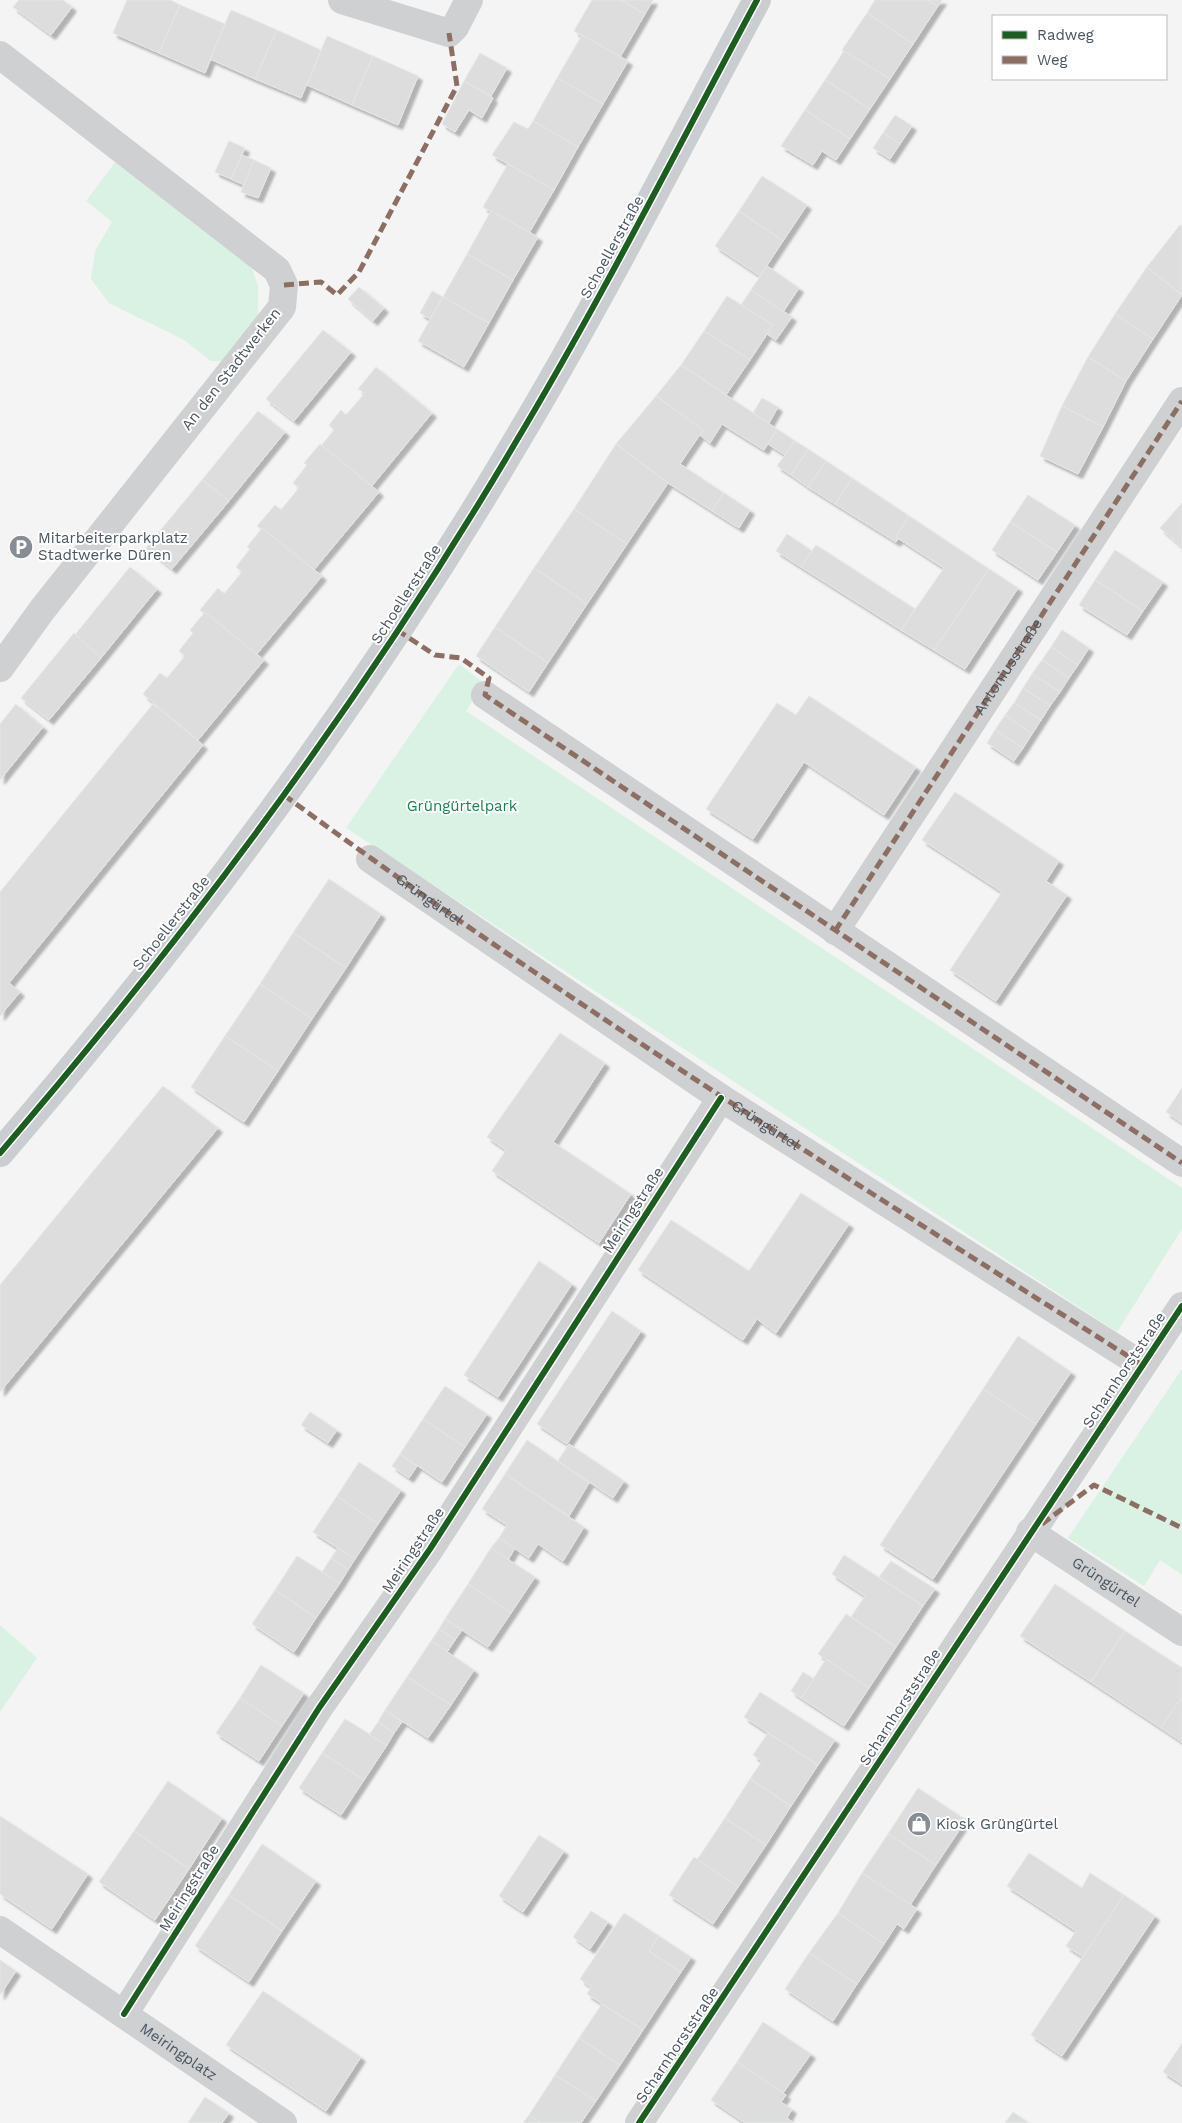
<svg xmlns="http://www.w3.org/2000/svg" width="1182" height="2123" viewBox="0 0 1182 2123" font-family="'Work Sans',sans-serif">
<defs>
<filter id="shadow"><feDropShadow dx="4.5" dy="4.5" stdDeviation="1" flood-color="#0004"/></filter>
</defs>
<rect width="100%" height="100%" fill="#f4f4f4"/>
<g fill="#d9f2e3">
<polygon points="119,157 249,260 258,286 258,322 224,361 211,361 184,340 109,303 91,279 95,251 112,222 86,201"/>
<polygon points="459,664 484,683 466,711 1182,1188 1182,1229 1117,1332 346,828"/>
<polygon points="1182,1369 1182,1575 1160,1560 1144,1586 1068,1538"/>
<polygon points="0,1625 37,1658 0,1712"/>
</g>
<g fill="#ddddde" stroke="#e5e6e7" filter="url(#shadow)">
<polygon points="19,0 63,0 72,7 51,35 13,7"/>
<polygon points="127,0 170,0 180,5 159,53 113,33"/>
<polygon points="592,0 621,0 645,14 620,57 574,31"/>
<polygon points="621,0 653,0 645,14"/>
<polygon points="875,0 928,0 938,6 913,44 867,13"/>
<polygon points="928,0 942,0 938,6"/>
<polygon points="180,5 225,24 205,73 159,53"/>
<polygon points="231,10 277,30 255,79 210,59"/>
<polygon points="867,13 913,44 890,79 842,50"/>
<polygon points="277,30 321,50 301,98 255,79"/>
<polygon points="582,35 628,61 603,104 557,78"/>
<polygon points="327,36 373,56 352,105 307,85"/>
<polygon points="844,51 890,79 870,109 825,80"/>
<polygon points="480,53 507,68 491,96 464,81"/>
<polygon points="373,56 418,76 398,125 352,105"/>
<polygon points="557,78 603,104 578,147 533,121"/>
<polygon points="825,80 870,109 850,139 805,110"/>
<polygon points="464,81 493,98 482,118 469,110 455,132 442,124"/>
<polygon points="805,110 850,139 836,160 822,151 813,165 781,146"/>
<polygon points="895,115 912,126 900,144 883,133"/>
<polygon points="533,121 578,147 554,190 492,155 514,122 528,129"/>
<polygon points="883,133 900,144 890,159 873,148"/>
<polygon points="229,141 245,148 231,179 215,172"/>
<polygon points="242,155 254,160 244,185 231,179"/>
<polygon points="254,160 271,168 258,198 241,192"/>
<polygon points="508,164 554,190 529,233 483,207"/>
<polygon points="762,176 807,205 783,241 739,211"/>
<polygon points="491,211 538,237 513,280 467,254"/>
<polygon points="739,211 783,241 760,276 715,246"/>
<polygon points="1180,225 1182,226 1182,295 1147,267"/>
<polygon points="467,254 513,280 489,323 443,297"/>
<polygon points="767,266 799,288 783,312 751,290"/>
<polygon points="1147,267 1182,295 1153,339 1115,314"/>
<polygon points="359,287 384,308 373,321 348,299"/>
<polygon points="751,290 792,317 776,340 767,334 773,325 741,305"/>
<polygon points="432,291 443,297 430,319 420,313"/>
<polygon points="727,296 773,325 750,360 704,331"/>
<polygon points="443,297 489,323 464,367 418,341"/>
<polygon points="1115,314 1153,339 1126,381 1088,357"/>
<polygon points="323,330 351,352 294,421 266,399"/>
<polygon points="704,331 750,360 726,395 681,365"/>
<polygon points="1088,357 1126,381 1103,427 1062,406"/>
<polygon points="681,365 777,429 764,450 722,424 710,443 700,435 703,430 656,396"/>
<polygon points="376,367 432,413 371,487 321,446 334,430 329,425 341,410 346,415 365,393 358,389"/>
<polygon points="656,396 703,430 680,464 724,493 712,511 668,483 616,444"/>
<polygon points="762,398 778,407 769,423 753,413"/>
<polygon points="1062,406 1103,427 1078,474 1040,456"/>
<polygon points="258,411 285,432 229,501 202,480"/>
<polygon points="777,429 795,441 785,455 768,444"/>
<polygon points="795,441 808,449 791,475 777,466"/>
<polygon points="320,444 379,492 313,571 257,526 275,505 281,510 299,488 293,483 307,465 304,463"/>
<polygon points="616,444 668,483 627,544 574,509"/>
<polygon points="808,449 826,461 808,487 791,475"/>
<polygon points="826,461 852,478 835,504 808,487"/>
<polygon points="852,478 909,516 896,537 898,539 896,542 835,504"/>
<polygon points="202,480 229,501 172,569 146,548"/>
<polygon points="724,493 750,510 739,528 712,511"/>
<polygon points="1028,495 1075,525 1057,552 1010,522"/>
<polygon points="1182,503 1182,547 1160,528"/>
<polygon points="574,509 627,544 587,604 534,568"/>
<polygon points="909,516 989,569 934,650 901,630 944,568 896,537"/>
<polygon points="1010,522 1057,552 1038,580 992,550"/>
<polygon points="262,528 322,576 256,655 200,610 218,588 224,594 242,572 236,567 250,549 247,547"/>
<polygon points="787,534 812,551 801,567 776,551"/>
<polygon points="816,545 915,609 901,630 801,567"/>
<polygon points="1115,550 1163,582 1143,611 1095,580"/>
<polygon points="130,567 157,589 101,658 74,636"/>
<polygon points="534,568 587,604 548,663 495,627"/>
<polygon points="989,569 1018,588 965,669 934,650"/>
<polygon points="1095,580 1143,611 1127,635 1079,605"/>
<polygon points="205,612 264,660 198,740 143,694 160,673 167,678 185,656 179,651 193,633 190,630"/>
<polygon points="495,627 548,663 529,692 476,656"/>
<polygon points="1062,630 1089,648 1078,665 1051,647"/>
<polygon points="74,633 101,658 49,720 21,698"/>
<polygon points="1051,647 1078,665 1069,678 1042,660"/>
<polygon points="1042,660 1069,678 1060,692 1032,674"/>
<polygon points="1032,674 1060,692 1050,706 1023,688"/>
<polygon points="1023,688 1050,706 1041,720 1014,703"/>
<polygon points="809,696 916,767 884,815 804,762 753,839 706,809 777,703 796,715"/>
<polygon points="1014,703 1041,720 1032,734 1005,715"/>
<polygon points="16,704 43,727 0,780 0,724"/>
<polygon points="153,704 203,745 9,983 20,992 0,1016 0,892"/>
<polygon points="1005,715 1032,734 1023,748 995,730"/>
<polygon points="995,730 1023,748 1014,761 987,743"/>
<polygon points="955,792 1059,861 1046,881 1067,895 996,1001 950,970 1002,892 922,840"/>
<polygon points="329,879 381,914 346,968 293,933"/>
<polygon points="293,933 346,968 312,1019 260,984"/>
<polygon points="260,984 312,1019 278,1071 225,1036"/>
<polygon points="560,1033 605,1063 553,1142 631,1194 599,1243 492,1171 506,1150 487,1137"/>
<polygon points="225,1036 278,1071 244,1122 191,1087"/>
<polygon points="163,1086 218,1128 0,1392 0,1285"/>
<polygon points="1182,1088 1182,1123 1166,1112"/>
<polygon points="801,1193 849,1224 776,1333 757,1319 743,1340 638,1270 671,1220 749,1271"/>
<polygon points="539,1261 572,1284 498,1397 464,1375"/>
<polygon points="612,1311 641,1331 567,1444 537,1424"/>
<polygon points="1018,1336 1071,1372 1036,1424 983,1389"/>
<polygon points="445,1386 487,1414 465,1447 423,1419"/>
<polygon points="983,1389 1036,1424 933,1579 880,1545"/>
<polygon points="310,1412 337,1430 328,1443 301,1425"/>
<polygon points="423,1419 465,1447 442,1482 400,1454"/>
<polygon points="527,1440 589,1483 569,1516 505,1474"/>
<polygon points="569,1444 624,1481 613,1498 558,1461"/>
<polygon points="400,1454 417,1466 409,1478 392,1466"/>
<polygon points="359,1462 401,1490 378,1524 337,1496"/>
<polygon points="505,1474 584,1527 563,1561 538,1544 529,1558 499,1538 507,1525 482,1509"/>
<polygon points="337,1496 378,1524 355,1559 313,1532"/>
<polygon points="499,1538 515,1548 508,1560 491,1548"/>
<polygon points="338,1548 355,1559 348,1570 331,1558"/>
<polygon points="491,1548 535,1577 511,1613 468,1584"/>
<polygon points="844,1555 923,1606 896,1647 851,1617 865,1596 832,1574"/>
<polygon points="297,1556 340,1583 316,1618 275,1590"/>
<polygon points="331,1558 348,1570 340,1583 322,1572"/>
<polygon points="891,1561 935,1589 923,1606 879,1577"/>
<polygon points="468,1584 511,1613 488,1647 445,1619"/>
<polygon points="1055,1584 1125,1631 1091,1682 1020,1636"/>
<polygon points="275,1590 316,1618 294,1652 252,1624"/>
<polygon points="846,1614 896,1647 869,1688 818,1654"/>
<polygon points="445,1619 462,1630 455,1640 439,1629"/>
<polygon points="439,1629 455,1640 447,1652 431,1641"/>
<polygon points="1125,1631 1182,1668 1182,1696 1161,1728 1091,1682"/>
<polygon points="431,1641 474,1670 451,1705 407,1677"/>
<polygon points="826,1659 869,1688 844,1726 801,1698"/>
<polygon points="261,1665 304,1693 282,1726 240,1698"/>
<polygon points="803,1672 814,1679 801,1698 791,1691"/>
<polygon points="407,1677 451,1705 428,1738 385,1710"/>
<polygon points="760,1692 835,1740 818,1765 744,1717"/>
<polygon points="1182,1696 1182,1742 1161,1728"/>
<polygon points="240,1698 282,1726 259,1761 216,1733"/>
<polygon points="385,1710 402,1722 394,1733 378,1722"/>
<polygon points="345,1719 387,1745 364,1780 322,1753"/>
<polygon points="378,1722 394,1733 387,1745 369,1735"/>
<polygon points="768,1733 818,1765 791,1806 750,1779 762,1761 753,1755"/>
<polygon points="322,1753 364,1780 341,1815 299,1788"/>
<polygon points="750,1779 791,1806 766,1845 725,1818"/>
<polygon points="168,1781 222,1818 189,1869 134,1831"/>
<polygon points="918,1788 966,1820 936,1865 888,1834"/>
<polygon points="0,1816 88,1874 52,1929 0,1894"/>
<polygon points="725,1818 766,1845 738,1887 697,1860"/>
<polygon points="134,1831 189,1869 155,1920 99,1882"/>
<polygon points="888,1834 936,1865 910,1905 862,1873"/>
<polygon points="539,1835 564,1851 523,1912 499,1896"/>
<polygon points="262,1844 316,1881 282,1931 229,1895"/>
<polygon points="1029,1853 1082,1888 1090,1873 1124,1895 1083,1957 1066,1946 1076,1931 1007,1886"/>
<polygon points="694,1857 738,1887 713,1924 669,1895"/>
<polygon points="862,1873 917,1909 904,1929 897,1924 884,1944 838,1913"/>
<polygon points="229,1895 282,1931 249,1982 195,1946"/>
<polygon points="1124,1895 1155,1916 1062,2056 1031,2035"/>
<polygon points="591,1911 608,1922 590,1949 573,1937"/>
<polygon points="624,1913 659,1936 649,1951 681,1972 643,2030 587,1994 591,1987 580,1979"/>
<polygon points="838,1913 884,1944 857,1984 809,1953"/>
<polygon points="659,1936 691,1957 681,1972 649,1951"/>
<polygon points="809,1953 857,1984 833,2021 785,1989"/>
<polygon points="0,1960 16,1971 0,1995"/>
<polygon points="263,1991 361,2057 326,2111 226,2045"/>
<polygon points="602,2004 643,2030 620,2065 579,2038"/>
<polygon points="763,2022 811,2054 783,2093 737,2062"/>
<polygon points="579,2038 620,2065 596,2101 555,2075"/>
<polygon points="1182,2043 1182,2084 1163,2072"/>
<polygon points="737,2062 786,2095 781,2102 792,2109 787,2118 794,2123 745,2123 711,2100"/>
<polygon points="555,2075 596,2101 581,2123 542,2123 529,2115"/>
<polygon points="205,2097 229,2113 222,2123 188,2123"/>
<polygon points="1013,2112 1029,2123 1005,2123"/>
<polygon points="529,2115 542,2123 523,2123"/>
</g>
<g fill="none" stroke-linecap="round" stroke-linejoin="round">
<g stroke="#ced0d2" stroke-width="28">
<polyline points="342,0 449,33 455,27 469,0"/>
<polyline points="0,55 277,270 284,285 282,307 42,610 0,668"/>
<polyline points="485,695 1182,1163"/>
<polyline points="370,859 721,1098 1142,1365"/>
<path id="s1" d="M835 931 1182 401"/>
<path id="s2" d="M1030 1532 1182 1632"/>
<path id="s3" d="M0 1930 283 2123"/>
<polyline points="124,2014 319,1708 430,1549 721,1098"/>
<polyline points="639,2123 1182,1306"/>
</g>
<path stroke="#caced1" stroke-width="28" d="M0 1153C190 932 366 696 514 445 601 300 677 149 757 0"/>
<g stroke="#8d6e63" stroke-width="5" stroke-dasharray="10 5" stroke-linecap="butt">
<polyline points="284,285 321,282 337,295 359,272 457,86 449,33"/>
<polyline points="397,630 435,655 461,658 489,678 485,695 1182,1163"/>
<path id="s4" d="M284 795C560 999 852 1181 1142 1365"/>
<polyline points="835,931 1182,401"/>
<polyline points="1042,1524 1094,1485 1182,1528"/>
</g>
<g stroke="#fff" stroke-width="9">
<g id="cycleway">
<path d="M0 1153C190 932 366 696 514 445 601 300 677 149 757 0"/>
<polyline points="124,2014 319,1708 430,1549 721,1098"/>
<polyline points="639,2123 1182,1306"/>
</g>
</g>
<use href="#cycleway" stroke="#1b5e20" stroke-width="6"/>
</g>
<defs>
<g id="parking-disc" transform="scale(1.25)"><circle r="9.5" fill="#868d94" stroke="#fff"/><path d="M-3.5-5.5H1a3.5 3.5 0 0 1 0 7H-1V5.5H-3.5ZM-1-3.4V-.6H.8a1.4 1.4 0 0 0 0-2.8Z" fill="#fff"/></g>
<g id="shop-disc" transform="scale(1.25)"><circle r="9.5" fill="#868d94" stroke="#fff"/><path d="M-5-2.5h2.3a2.7 3.5 0 0 1 5.4 0H5L5.5 6h-11ZM-1.5-2.5h3a1.5 2.3 0 0 0-3 0Z" fill="#fff"/></g>
</defs>
<g fill-rule="evenodd">
<use href="#parking-disc" x="21" y="547"/>
<use href="#shop-disc" x="919" y="1824"/>
</g>
<g text-anchor="middle" dominant-baseline="central" stroke-width="4" stroke-linejoin="round" paint-order="stroke">
<g font-size="15" fill="#4a5661" stroke="#fff">
<text transform="translate(612 247) rotate(-61)">Schoellerstraße</text>
<text transform="translate(231 369) rotate(-52)">An den Stadtwerken</text>
<text transform="translate(406 594) rotate(-57)">Schoellerstraße</text>
<text stroke="none"><textPath href="#s1" startOffset="316">Antoniusstraße</textPath></text>
<text stroke="none"><textPath href="#s4" startOffset="179">Grüngürtel</textPath></text>
<text transform="translate(171 923) rotate(-52)">Schoellerstraße</text>
<text stroke="none"><textPath href="#s4" startOffset="584">Grüngürtel</textPath></text>
<text transform="translate(633 1210) rotate(-57)">Meiringstraße</text>
<text transform="translate(1124 1370) rotate(-56)">Scharnhorststraße</text>
<text transform="translate(413 1550) rotate(-56)">Meiringstraße</text>
<text stroke="none"><textPath href="#s2" startOffset="91">Grüngürtel</textPath></text>
<text transform="translate(900 1707) rotate(-57)">Scharnhorststraße</text>
<text transform="translate(189 1888) rotate(-58)">Meiringstraße</text>
<text transform="translate(677 2045) rotate(-56)">Scharnhorststraße</text>
<text stroke="none"><textPath href="#s3" startOffset="216">Meiringplatz</textPath></text>
</g>
<g font-size="15" fill="#4a5661" stroke="#fff" text-anchor="start">
<text x="38" y="538">Mitarbeiterparkplatz<tspan x="38" dy="17">Stadtwerke Düren</tspan></text>
<text x="936" y="1824">Kiosk Grüngürtel</text>
</g>
<g font-size="15" fill="#17864f" stroke="#fff">
<text x="462" y="806">Grüngürtelpark</text>
</g>
</g>
<rect x="992" y="15" width="175" height="65" fill="#ffffff" stroke="#b7bbc0"/>
<rect x="1002" y="31" width="25" height="8" fill="#1b5e20" stroke="#b7bbc0"/>
<text x="1037" y="40" font-size="15" fill="#4a5661">Radweg</text>
<rect x="1002" y="56" width="25" height="8" fill="#8d6e63" stroke="#b7bbc0"/>
<text x="1037" y="65" font-size="15" fill="#4a5661">Weg</text>
</svg>
